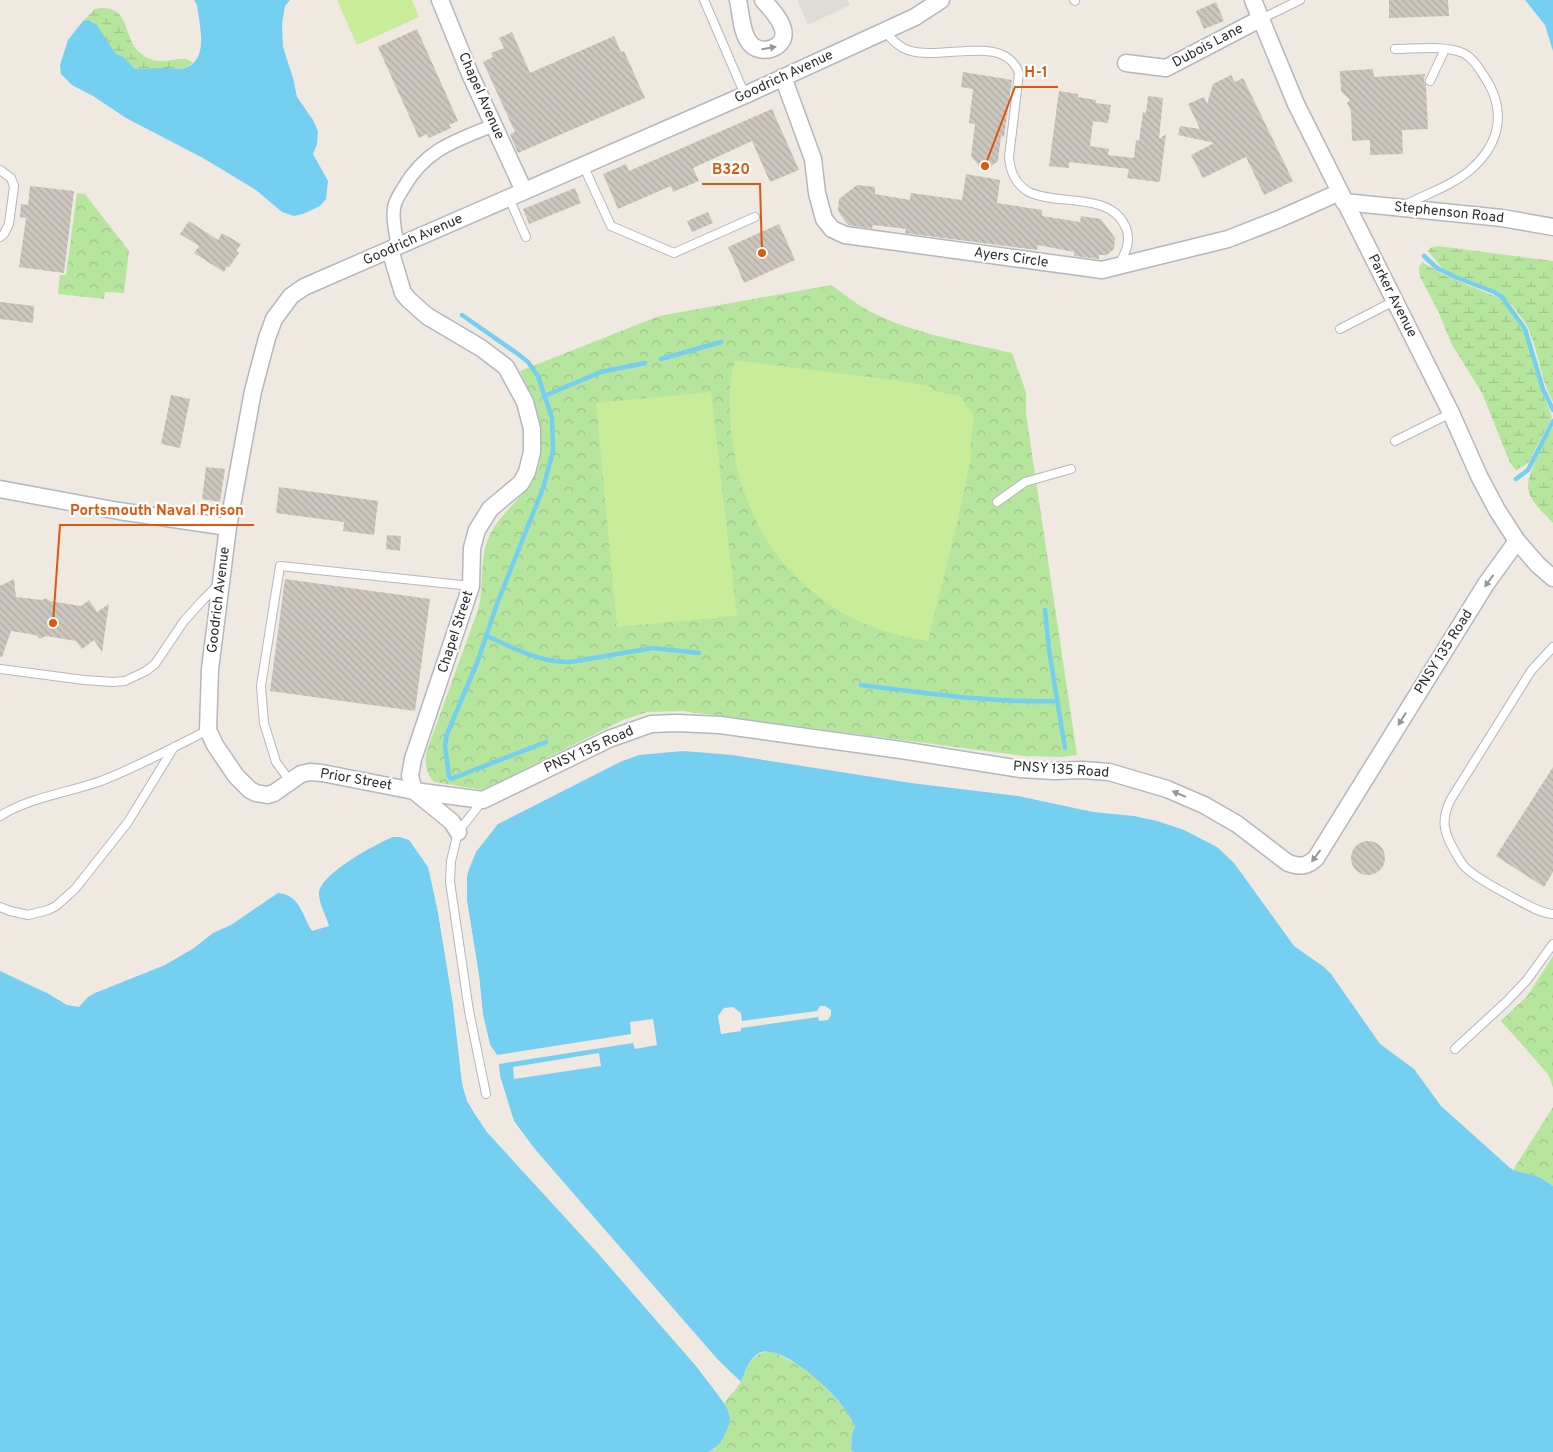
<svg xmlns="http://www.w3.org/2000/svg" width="1553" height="1452" viewBox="0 0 1553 1452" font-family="Overpass,sans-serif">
<defs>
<pattern id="forest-crowns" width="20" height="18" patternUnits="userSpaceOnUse" patternTransform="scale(1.25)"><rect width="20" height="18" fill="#b6e59e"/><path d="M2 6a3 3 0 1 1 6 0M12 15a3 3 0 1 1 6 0" fill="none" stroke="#9dc588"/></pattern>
<pattern id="wetland-marsh" width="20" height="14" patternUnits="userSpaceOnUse" patternTransform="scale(1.25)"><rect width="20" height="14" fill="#b6e59e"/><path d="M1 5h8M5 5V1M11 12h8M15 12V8" fill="none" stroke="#9dc588"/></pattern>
<pattern id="building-back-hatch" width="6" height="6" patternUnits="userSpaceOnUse" patternTransform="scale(1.25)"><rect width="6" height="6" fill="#cbc7bf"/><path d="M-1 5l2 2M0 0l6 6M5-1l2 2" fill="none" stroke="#afaba4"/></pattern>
</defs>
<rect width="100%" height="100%" fill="#efe9e1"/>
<g fill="url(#forest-crowns)">
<polygon points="77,193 85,194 129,251 124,293 105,292 104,299 58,294 60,275 66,275"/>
<path d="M831 285C841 291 849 299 859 305 900 331 964 342 1012 353L1026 392V414L1077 755 1062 757 1023 756 682 711 647 712 623 720 483 790 434 782C426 773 425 764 426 753L478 610C485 586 478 558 490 535 498 517 516 503 528 487 554 454 536 404 520 371L659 316Z"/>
<polygon points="1553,956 1553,1087 1548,1074 1501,1021 1528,995"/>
<polygon points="1553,1107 1553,1186 1539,1177 1513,1170"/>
<path d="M771 1351 801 1366 812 1373 849 1413 855 1427 852 1434 851 1448 853 1452H708L715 1449 729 1414 724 1403C729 1396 737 1389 741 1381 751 1364 748 1354 771 1351Z"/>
</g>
<g fill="url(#wetland-marsh)">
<path d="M102 8C131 8 123 38 139 52 161 72 180 51 193 63L185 68 178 69H135L123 56 116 54 93 21H83L95 9Z"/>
<path d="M1438 246 1553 261V402C1540 379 1539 352 1528 328 1525 320 1506 298 1499 292L1450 273 1442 268 1428 251 1430 248Z"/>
<polygon points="1422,262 1444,275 1499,298 1504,301 1524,332 1541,389 1552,417 1530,460 1528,463 1516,470 1510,463 1482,393 1451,343 1439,313 1420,277 1419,267"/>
<path d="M1553 427V523C1544 513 1530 502 1528 488 1526 478 1546 436 1553 427Z"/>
</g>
<g fill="#c9ec9a">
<polygon points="337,0 412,0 419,17 357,45"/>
<path d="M735 360 908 382 932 387V390L960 396 974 416 970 447 972 453 957 524 928 641C899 636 871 629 845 614 763 568 726 481 730 390 730 380 733 369 735 360Z"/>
<polygon points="711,392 737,616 617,627 596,403"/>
</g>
<polygon fill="#dfdcd8" points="797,0 848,0 850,5 808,25"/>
<g fill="#75cff0">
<path d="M194 0H290L285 6 282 24 283 47 293 78 297 97 313 120 318 131 317 144 313 154 328 181 326 199 320 206 303 214 294 216 282 212 256 190 203 158 126 118 93 96 72 85 61 74 60 65 68 40 83 21 89 20 96 24 116 54 123 56 135 69C145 69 155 68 166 68 172 68 179 70 185 68 210 60 199 23 197 5Z"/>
<polygon points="1525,0 1553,0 1553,51 1545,25"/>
<path d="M683 751 732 755 911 783 1018 796 1093 812 1134 816 1157 821 1184 830 1217 847 1234 863 1294 946 1324 967 1331 974 1380 1044 1414 1069 1441 1106 1509 1167 1513 1170 1539 1177 1553 1186V1452H853L851 1449 852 1434 855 1427C849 1404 784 1341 759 1353 748 1359 746 1371 741 1382L718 1360 540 1156 514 1121 500 1076 497 1055 490 1045 483 1015 479 976 467 901V874L476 852 498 824 620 762 639 755Z"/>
<path d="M393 837H400L409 840 428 867 438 912 453 1004 462 1082C465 1101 476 1116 487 1132L596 1251 697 1367C706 1380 731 1405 730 1421 729 1426 726 1431 724 1436 720 1444 716 1448 708 1452H0V971L49 994 67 1005 79 1007 88 997 95 993 165 965 194 948 213 933 231 925 278 893C301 895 302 916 312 931L329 926C327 918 318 901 319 893 321 873 376 844 393 837Z"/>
</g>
<g fill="#efe9e1">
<polygon points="425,861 428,861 431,866 441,911 455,1003 464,1081 469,1100 489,1130 597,1249 699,1365 725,1401 724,1403 697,1367 596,1251 487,1132 467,1101 462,1082 453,1004 438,912 429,867"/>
<polygon points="468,863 470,863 466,882 467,901 479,976 483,1015 490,1045 497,1055 631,1034 630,1022 653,1019 657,1045 635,1049 633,1043 499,1064 500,1076 510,1111 514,1121 527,1140 718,1360 741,1382 739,1384 716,1361 538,1158 512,1122 498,1077 495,1056 488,1046 481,1015 477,977 464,901 464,882"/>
<polygon points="820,1006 825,1006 831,1010 831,1015 828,1020 819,1021 818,1017 741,1028 741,1031 721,1034 718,1016 724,1008 733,1007 741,1013 742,1021 817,1011"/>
<polygon points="599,1053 601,1066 514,1079 513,1067"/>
</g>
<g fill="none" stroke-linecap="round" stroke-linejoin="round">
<g stroke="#75cff0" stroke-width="4.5">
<polyline points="1424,256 1437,268 1455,277 1494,292 1502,297 1525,329 1543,389 1553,410"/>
<polyline points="462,315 518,354 528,362 538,376 552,418 553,452 543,488 497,604 477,663 447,734 445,746 449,776 451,779 546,742"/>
<polyline points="661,359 721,342"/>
<polyline points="544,396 601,372 645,363"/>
<polyline points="1516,479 1528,470 1553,421"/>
<polyline points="1045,610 1049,650 1065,748"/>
<path d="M487 636C514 648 540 663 570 662L653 648 699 653"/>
<path d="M861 685C926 693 991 703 1057 701"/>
</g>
</g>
<g fill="url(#building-back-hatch)">
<polygon points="1389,0 1448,0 1449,16 1389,18"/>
<polygon points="1216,2 1224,21 1204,29 1196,11"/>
<polygon points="417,29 458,121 449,125 451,128 429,138 427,134 419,138 378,47"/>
<polygon points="512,32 530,73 614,36 621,52 624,51 645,98 518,153 510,134 515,132 483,62 493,57 491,53 504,48 499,38"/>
<polygon points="1373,69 1374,77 1425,74 1424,81 1426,85 1428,129 1402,130 1403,154 1370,155 1370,140 1352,141 1351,111 1347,103 1350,100 1341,91 1340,71"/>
<polygon points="963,72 1012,80 1004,137 1001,136 998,161 984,172 971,156 975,124 969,123 973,89 961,87"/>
<polygon points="1231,75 1235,82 1243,78 1293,181 1264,195 1246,157 1203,178 1191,155 1214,143 1178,135 1180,126 1200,129 1188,104 1204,97 1207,104 1213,84"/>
<polygon points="1059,91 1078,94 1078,97 1096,100 1096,103 1111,105 1108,123 1093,121 1090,146 1109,149 1108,155 1134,158 1136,140 1139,141 1143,112 1146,113 1148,96 1163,98 1159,139 1166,134 1160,181 1158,182 1127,178 1129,169 1069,162 1069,168 1049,166"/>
<polygon points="772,109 799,170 770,182 752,141 693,168 699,181 673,192 671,186 618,209 603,174 626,164 629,171"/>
<polygon points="966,174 1000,180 997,203 1042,210 1042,216 1080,222 1081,216 1101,219 1115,238 1114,249 1107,255 1099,255 1099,259 1074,256 1074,252 1038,245 1037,250 905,233 906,229 873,225 872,229 848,225 838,211 839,199 857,185 875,187 875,194 910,200 911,193 962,200"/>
<polygon points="30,186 74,191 64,273 19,267 26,218 20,217 21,204 28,205"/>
<polygon points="575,188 581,203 529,224 523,209"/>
<polygon points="708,212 713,223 692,232 687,221"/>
<polygon points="189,221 218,240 222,233 241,244 236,251 239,253 229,267 227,266 224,272 194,253 199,246 180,234"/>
<polygon points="779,224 795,260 744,283 728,247"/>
<polygon points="0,302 34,306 33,323 0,319"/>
<polygon points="171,395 190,399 180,448 161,444"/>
<polygon points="206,467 225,469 220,502 202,499"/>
<polygon points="279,487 378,501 374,535 343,531 344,522 276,513"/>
<polygon points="387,535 401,536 400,551 386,549"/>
<polygon points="14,579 16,597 42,600 46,598 50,601 81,606 89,600 97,612 109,604 102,652 94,640 82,649 76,641 46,636 40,639 36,635 11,631 2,657 0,657 0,586"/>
<polygon points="285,579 430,599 415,711 270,691"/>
<polygon points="1553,767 1553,872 1544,887 1496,856"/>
<circle cx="1368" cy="858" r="17"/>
</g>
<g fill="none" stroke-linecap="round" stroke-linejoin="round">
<g stroke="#b4b7c1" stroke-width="10">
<g id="service">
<polyline points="704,0 745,95"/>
<polyline points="1074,0 1075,1"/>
<polyline points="1261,19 1300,0"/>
<path d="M884 31C891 38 898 47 908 50 941 62 1004 32 1019 73L1009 157C1010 171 1016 185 1029 192 1057 206 1111 191 1126 228 1131 240 1126 253 1119 264"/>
<path d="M1395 49C1414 49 1446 45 1463 53 1472 57 1478 67 1484 76 1507 110 1501 144 1469 171 1451 186 1426 194 1405 205"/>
<polyline points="1430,81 1445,49"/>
<polyline points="583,165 611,226 674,253 755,217"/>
<polyline points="0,170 11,178 14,186 9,224 4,234 0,237"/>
<polyline points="509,198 526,237"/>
<polyline points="1340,329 1394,301"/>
<polyline points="1395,441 1451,413"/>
<polyline points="997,502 1025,482 1071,469"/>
<path d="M1553 647 1531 671 1451 799C1441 819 1443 831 1454 850 1458 857 1461 864 1467 869 1481 881 1498 889 1514 898 1526 904 1539 913 1553 914"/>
<polyline points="0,669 84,680 113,682 125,681 146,671 155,664 184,621 202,601 218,585"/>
<polyline points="290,781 276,762 264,723 261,686 280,566 471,586"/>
<polyline points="483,800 458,832 451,861 450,882 469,1011 486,1094"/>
<path d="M0 816C31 797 67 793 101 781 137 767 173 748 208 730"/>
<polyline points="0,907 10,911 28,915 48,910 56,906 75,889 128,822 174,747"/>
<polyline points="1455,1049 1506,1002 1527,980 1553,944"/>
</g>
</g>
<g stroke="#b4b7c1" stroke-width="15">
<path id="pedestrian" d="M398 247C396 234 392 221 394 208 395 200 400 194 404 187 426 149 455 141 494 125"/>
</g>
<g stroke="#b4b7c1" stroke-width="19">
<g id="minor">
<polyline points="440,0 470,74 524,191"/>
<path d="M738 0C741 13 741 31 749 42 759 57 788 49 783 29 780 18 770 8 763 0"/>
<path d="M941 0 915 17 745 95 304 287 291 296 274 319 267 338 253 391 228 527 210 669 208 730 215 745 236 776 250 790 256 793 267 795 274 793 301 774 310 772 322 773 414 791 483 800 609 739 651 724 677 723 720 725 901 750 1020 769 1054 771 1082 770 1109 772 1167 789 1204 805 1237 824 1288 863C1299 867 1307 867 1316 858L1486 584 1517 541"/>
<polyline points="1253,0 1296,104 1451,413 1479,476 1497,510 1517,541 1538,565 1553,578"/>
<polyline points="1126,63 1166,68 1260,19"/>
<polyline points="783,77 813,159 817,193 824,219 832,229 845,235 1102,270 1228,239 1279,219 1340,192"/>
<polyline points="1344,202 1502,218 1553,227"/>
<polyline points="390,250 403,293 409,300 427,316 481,348 506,367 525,402 532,429 532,452 527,472 521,483 490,509 477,530 472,548 471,586 413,759 410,776 414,791 452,822 458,832"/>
<polyline points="0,489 119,511 228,527"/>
</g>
</g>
<use href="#service" stroke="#fff" stroke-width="8"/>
<use href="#pedestrian" stroke="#fff" stroke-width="12"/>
<use href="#minor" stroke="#fff" stroke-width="16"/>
</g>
<defs><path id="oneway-solid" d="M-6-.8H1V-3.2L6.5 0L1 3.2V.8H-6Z" transform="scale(1.25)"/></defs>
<g fill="#969696">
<use href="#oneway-solid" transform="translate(769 48) rotate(-10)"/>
<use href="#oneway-solid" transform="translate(1489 581) rotate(126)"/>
<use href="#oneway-solid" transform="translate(1402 719) rotate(122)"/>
<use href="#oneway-solid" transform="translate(1179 794) rotate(-157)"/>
<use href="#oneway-solid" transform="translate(1316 856) rotate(127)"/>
</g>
<g text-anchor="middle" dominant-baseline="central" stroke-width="4.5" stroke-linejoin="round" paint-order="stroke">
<g font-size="14" fill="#2e2e2e" stroke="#fff">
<text transform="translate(1208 46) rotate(-28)">Dubois Lane</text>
<text transform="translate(784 77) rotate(-25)">Goodrich Avenue</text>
<text transform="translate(481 96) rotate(66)">Chapel Avenue</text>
<text transform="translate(1449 213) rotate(6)">Stephenson Road</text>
<text transform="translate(413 240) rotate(-24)">Goodrich Avenue</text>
<text transform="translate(1011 258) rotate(8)">Ayers Circle</text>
<text transform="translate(1392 296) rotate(63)">Parker Avenue</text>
<text transform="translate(219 600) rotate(-83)">Goodrich Avenue</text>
<text transform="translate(456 632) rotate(-72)">Chapel Street</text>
<text transform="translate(1444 652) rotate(-58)">PNSY 135 Road</text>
<text transform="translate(589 750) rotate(-24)">PNSY 135 Road</text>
<text transform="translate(1061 770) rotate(4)">PNSY 135 Road</text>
<text transform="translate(356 780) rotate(10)">Prior Street</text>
</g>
</g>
<path fill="none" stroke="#df570e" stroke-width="2" d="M985 166L1015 87H1058M762 253L760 184H702M53 623L60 525H254"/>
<g fill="#df570e" stroke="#fff" stroke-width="2">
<circle cx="985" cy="166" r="5"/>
<circle cx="762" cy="253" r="5"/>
<circle cx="53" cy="623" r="5"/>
</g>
<g font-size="15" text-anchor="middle" font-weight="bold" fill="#df570e" stroke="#fff" stroke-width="4.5" stroke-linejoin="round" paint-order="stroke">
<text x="1036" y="77">H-1</text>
<text x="731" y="174">B320</text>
<text x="157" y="515">Portsmouth Naval Prison</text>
</g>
</svg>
